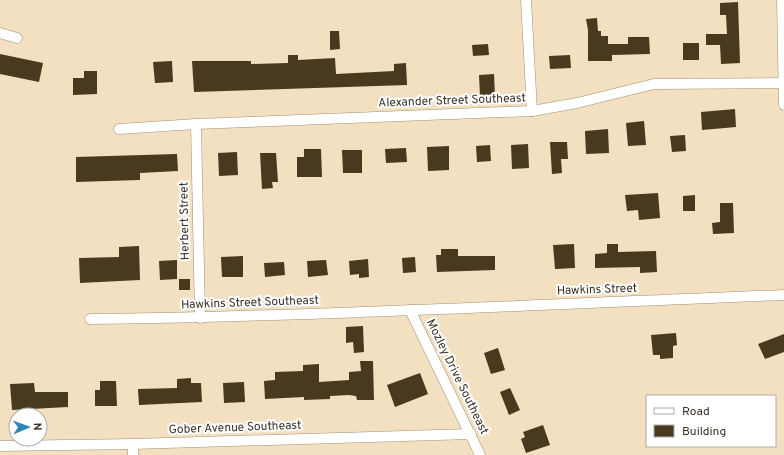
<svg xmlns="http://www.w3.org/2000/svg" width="784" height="455" viewBox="0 0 784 455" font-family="Overpass,sans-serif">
<rect width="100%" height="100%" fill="#f3e0c1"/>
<g fill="#48391f">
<polygon points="738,2 740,63 721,64 720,45 706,45 706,34 727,34 726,15 720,15 720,3"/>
<polygon points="597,18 598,31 601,31 601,36 608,36 608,44 628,44 628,37 649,37 650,54 612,55 612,61 588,61 588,30 586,19"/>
<polygon points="330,31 339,31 340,49 330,50"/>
<rect x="683" y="43" width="16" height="17"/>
<polygon points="488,44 489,55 473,56 472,45"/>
<polygon points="0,54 43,63 39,82 0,74"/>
<polygon points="288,55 298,55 298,60 335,58 336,74 394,71 394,64 406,63 407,85 194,92 192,61 251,61 251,64 288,63"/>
<polygon points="570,55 571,68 550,69 549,56"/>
<polygon points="172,61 173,82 155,83 153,62"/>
<polygon points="84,71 97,71 97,94 73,95 73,78 84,78"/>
<polygon points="494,74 495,96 480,96 479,75"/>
<polygon points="735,109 736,127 702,130 701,112"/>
<polygon points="644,121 646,145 628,146 626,123"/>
<polygon points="608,129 609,153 586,154 585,131"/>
<polygon points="685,135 686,151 672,152 670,136"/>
<polygon points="550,142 567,142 568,159 561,159 562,173 552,174"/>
<polygon points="528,144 529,168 512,169 511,145"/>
<polygon points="490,145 491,161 477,162 476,146"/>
<polygon points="449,146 449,170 428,171 427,147"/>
<polygon points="406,148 407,162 386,163 385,149"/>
<polygon points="304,149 321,149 322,177 297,177 297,157 304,157"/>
<polygon points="342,150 362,150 362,173 343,173"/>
<polygon points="237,152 238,175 219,176 218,153"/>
<polygon points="260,153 276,153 278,182 272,182 273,188 262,189"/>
<polygon points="177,154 178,171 140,173 140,180 76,182 76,157"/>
<polygon points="658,193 660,218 639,220 638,210 627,211 625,195"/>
<polygon points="695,195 695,211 683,211 683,196"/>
<polygon points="720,203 733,203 734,233 713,234 712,223 720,222"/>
<polygon points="574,244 575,268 555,269 553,245"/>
<polygon points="607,244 618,244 618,252 656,251 657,272 640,273 640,267 595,268 595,254 607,253"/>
<polygon points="139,246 140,280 80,283 79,258 119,257 119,247"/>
<polygon points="441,249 458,249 458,256 495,256 495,270 437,272 436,255 441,255"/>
<polygon points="243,256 243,277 222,277 221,257"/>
<polygon points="415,257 416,272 403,273 402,258"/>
<polygon points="368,259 369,277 359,278 359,274 350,275 349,261"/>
<polygon points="177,260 177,279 160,280 159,261"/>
<polygon points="326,260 328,275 308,277 307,261"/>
<polygon points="284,262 285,275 265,277 264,263"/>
<rect x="179" y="279" width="11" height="11"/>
<polygon points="363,326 364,352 354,353 353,342 346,343 346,327"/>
<polygon points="676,333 677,345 673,346 673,358 660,359 660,355 653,355 651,335"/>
<polygon points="784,334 784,352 765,359 758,344"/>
<polygon points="498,348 505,370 491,374 484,353"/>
<polygon points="360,361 373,361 374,400 357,400 356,396 349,395 330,396 330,399 304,400 304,397 265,399 264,381 275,380 275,372 303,371 303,365 319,364 319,382 349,380 349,372 361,371"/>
<polygon points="420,373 428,394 395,407 387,385"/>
<polygon points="191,378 191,383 201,383 202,402 139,405 138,389 177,388 177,379"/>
<polygon points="100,381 116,381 117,406 95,406 95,390 100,390"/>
<polygon points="244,382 245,402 224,403 223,383"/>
<polygon points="34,383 35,392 68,392 68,407 12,410 10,384"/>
<polygon points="510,388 520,410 509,415 500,392"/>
<polygon points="543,425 550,445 526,453 521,439 525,437 523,432"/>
</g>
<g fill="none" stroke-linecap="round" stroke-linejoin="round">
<g stroke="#a18f73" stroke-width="11">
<g id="street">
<polyline points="526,0 532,111"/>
<polyline points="782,0 784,105"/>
<polyline points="0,33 17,38"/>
<polyline points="196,124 200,318"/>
<polyline points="119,129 196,124 532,111 577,103 654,84 783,83"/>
<polyline points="410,310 480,455"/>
<path d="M90 319C322 316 553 304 784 295"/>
<polyline points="0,446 133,444 471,434"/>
<polyline points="133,455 133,444"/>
</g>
</g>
<use href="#street" stroke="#fff" stroke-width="10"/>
</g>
<g text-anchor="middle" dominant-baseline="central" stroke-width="4" stroke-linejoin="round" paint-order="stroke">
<g font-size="12" fill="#373024" stroke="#fff">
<text transform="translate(452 101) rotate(-2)">Alexander Street Southeast</text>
<text transform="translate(185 221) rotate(-91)">Herbert Street</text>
<text transform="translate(597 290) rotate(-2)">Hawkins Street</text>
<text transform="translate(250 303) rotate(-2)">Hawkins Street Southeast</text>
<text transform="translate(457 377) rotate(64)">Mozley Drive Southeast</text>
<text transform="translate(235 428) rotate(-2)">Gober Avenue Southeast</text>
</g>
</g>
<rect x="646" y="395" width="130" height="52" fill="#ffffff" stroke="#afaca7"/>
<rect x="654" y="408" width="20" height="6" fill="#ffffff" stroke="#afaca7"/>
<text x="682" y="415" font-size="12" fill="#373024">Road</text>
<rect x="654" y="425" width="20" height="12" fill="#48391f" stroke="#afaca7"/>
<text x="682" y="435" font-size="12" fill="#373024">Building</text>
<g transform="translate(28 427) rotate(88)"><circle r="19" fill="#ffffff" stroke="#afaca7"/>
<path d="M0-3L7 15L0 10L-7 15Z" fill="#3185b5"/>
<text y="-6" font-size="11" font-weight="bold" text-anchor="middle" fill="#373024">N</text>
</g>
</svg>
